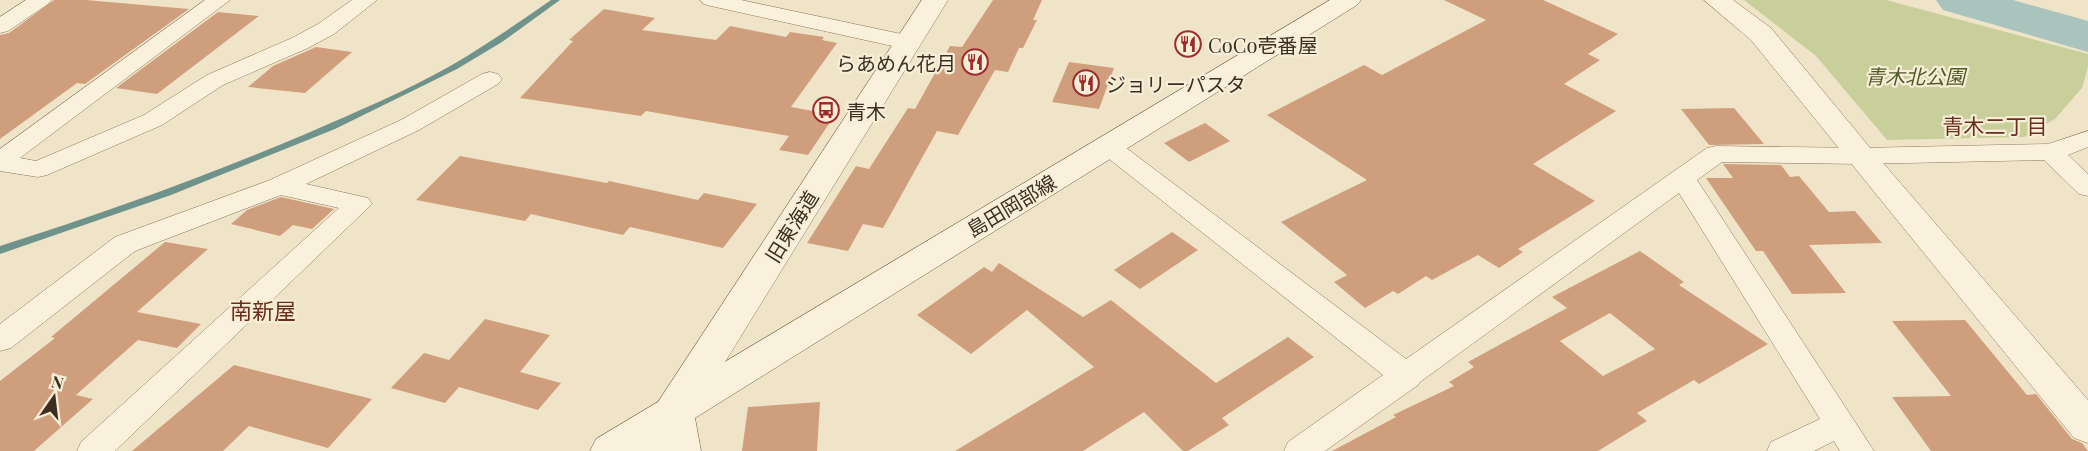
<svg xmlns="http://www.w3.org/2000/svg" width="2088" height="451" viewBox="0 0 2088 451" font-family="'Playfair Display','Noto Sans JP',serif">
<rect width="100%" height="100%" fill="#f0e4c8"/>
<polygon fill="#c9cf9b" points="1744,0 1886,0 2088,54 2088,67 2082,88 2055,119 2024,137 1887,140 1816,56"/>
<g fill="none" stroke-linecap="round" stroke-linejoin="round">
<path fill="#6f938a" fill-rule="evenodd" d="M551 0H560L502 42 457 69 335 129 171 195 0 254V246C104 213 207 176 308 133 356 112 406 91 452 65 486 45 518 23 551 0Z"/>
<polygon fill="#a9c4bc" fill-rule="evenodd" points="1936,0 2013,0 2088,21 2088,52 1943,10"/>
</g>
<g fill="#cf9f7d" fill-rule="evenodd">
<polygon points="54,0 86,0 189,9 85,84 77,83 0,139 0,35 9,33"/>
<polygon points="993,0 1042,0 1033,20 1037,20 1023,48 1019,48 1008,72 995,70 958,135 937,131 883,228 863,224 848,251 807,243 856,166 869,169 908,108 915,109 950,46 962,47"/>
<polygon points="1444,0 1543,0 1618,34 1588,54 1600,60 1564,84 1616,111 1533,164 1595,201 1518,249 1523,252 1499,268 1478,255 1432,280 1426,276 1398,294 1393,291 1365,308 1334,282 1347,275 1281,222 1367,180 1267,115 1364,65 1382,75 1486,20"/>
<polygon points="604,9 655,18 642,30 716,40 730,26 786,37 790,32 824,37 822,40 837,43 791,107 835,115 808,155 779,150 789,136 646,111 641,116 520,98 573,41 569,40"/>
<polygon points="218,12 259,16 157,94 116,88"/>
<polygon points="316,47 352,52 305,93 248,87 273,66"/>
<polygon points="1069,62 1114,68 1099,109 1052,102"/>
<polygon points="1734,108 1764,144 1709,145 1681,109"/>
<polygon points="1205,123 1230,141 1189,162 1164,143"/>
<polygon points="460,156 607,183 609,181 698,200 704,193 757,204 723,248 630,227 623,235 531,214 525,221 416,200"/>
<polygon points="1723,164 1781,165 1790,177 1799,176 1829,212 1855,211 1882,243 1809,245 1846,293 1792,294 1763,251 1756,251 1706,178 1733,178"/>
<polygon points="281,197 334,209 312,229 293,225 280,236 231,224 247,210"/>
<polygon points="1172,232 1198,250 1140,289 1114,270"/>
<polygon points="165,242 208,249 137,312 201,324 177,348 138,340 76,395 93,399 34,451 0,451 0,381 55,338 51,337"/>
<path d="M1640 251 1684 282 1679 285 1768 344 1699 384 1694 380 1637 413 1647 421 1598 451H1332L1396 417 1393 415 1454 386 1449 382 1474 367 1468 362 1567 308 1552 297ZM1610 313 1655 349 1603 376 1560 341Z"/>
<polygon points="999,263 1083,317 1111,300 1216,383 1288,337 1314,357 1222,418 1229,425 1188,451 1183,451 1144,412 1083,451 955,451 1094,367 1027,310 971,354 917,315 984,267 992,272"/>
<polygon points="485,319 550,335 520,372 561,383 538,410 459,387 445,403 391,388 424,353 449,360"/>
<polygon points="1965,320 2027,395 2036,394 2072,439 2082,443 2088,451 1931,451 1892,397 1951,396 1892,321"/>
<polygon points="234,365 372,399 328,448 249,426 223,451 132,451"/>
<polygon points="820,402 817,451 742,451 748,407"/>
</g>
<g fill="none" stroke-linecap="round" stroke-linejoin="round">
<g stroke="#8d765c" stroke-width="1">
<g id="minor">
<polygon points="26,0 52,0 48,4 8,31 0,33 0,17"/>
<polygon points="205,0 230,0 20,158 36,161 144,115 207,75 292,38 318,24 352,0 377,0 334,34 308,48 223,85 162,125 47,175 38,177 0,171 0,149"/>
<polygon points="700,0 741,0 906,35 914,37 917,42 914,47 906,49 711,6 704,4"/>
<polygon points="490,72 498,74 502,79 498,84 419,130 306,184 368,198 372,204 115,451 77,451 81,442 339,208 281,195 135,251 11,348 0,351 0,324 115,237 270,180 401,120 482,74"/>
<polygon points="2088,131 2088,147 2068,155 2088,174 2088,196 2079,194 2044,160 1860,164 1722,162 1697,180 1874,451 1840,451 1834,441 1814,451 1767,451 1771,442 1820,419 1679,193 1420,382 1418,385 1325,451 1284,451 1288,442 1383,375 1099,151 1096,146 1099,141 1108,138 1117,141 1406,359 1707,148 1716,146 1860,148 2048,144"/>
</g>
</g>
<g stroke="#8d765c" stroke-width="1">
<g id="tertiary">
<polygon points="922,0 948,0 688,422 668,451 626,451"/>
<polygon points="1704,0 1733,0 1771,28 1871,149 2088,400 2088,443 2074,438 1751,40"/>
</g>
</g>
<g stroke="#6f573f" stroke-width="1">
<polygon id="secondary" points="1330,0 1361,0 1357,5 695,418 701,451 661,451 659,441 643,451 590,451 596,439"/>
</g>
<use href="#minor" fill="#faf1dc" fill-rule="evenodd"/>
<use href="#tertiary" fill="#faf1dc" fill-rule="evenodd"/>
<use href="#secondary" fill="#faf1dc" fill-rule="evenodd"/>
</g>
<defs>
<g id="restaurant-ring" transform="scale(1.35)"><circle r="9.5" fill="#f7eed8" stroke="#9e2a2b" stroke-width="1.5"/><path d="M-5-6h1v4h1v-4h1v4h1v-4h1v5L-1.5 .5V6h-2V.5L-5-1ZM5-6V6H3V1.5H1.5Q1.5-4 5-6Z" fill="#9e2a2b"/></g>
<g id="bus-ring" transform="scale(1.35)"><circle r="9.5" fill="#f7eed8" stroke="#9e2a2b" stroke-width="1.5"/><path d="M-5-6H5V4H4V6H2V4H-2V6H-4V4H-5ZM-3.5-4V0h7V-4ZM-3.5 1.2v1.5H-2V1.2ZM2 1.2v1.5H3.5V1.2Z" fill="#9e2a2b"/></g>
</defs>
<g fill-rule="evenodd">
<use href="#restaurant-ring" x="1188" y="44"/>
<use href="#restaurant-ring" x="975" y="62"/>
<use href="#restaurant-ring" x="1086" y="83"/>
<use href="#bus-ring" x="826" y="110"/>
</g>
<g text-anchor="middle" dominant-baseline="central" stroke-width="4.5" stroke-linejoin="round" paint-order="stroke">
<g font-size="20" fill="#3d2e20" stroke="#f7eed8" text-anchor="start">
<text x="1208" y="44">CoCo壱番屋</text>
<text x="956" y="62" text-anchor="end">らあめん花月</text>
<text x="1106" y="83">ジョリーパスタ</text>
<text x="846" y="110">青木</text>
</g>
<g font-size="20" font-style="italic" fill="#4d5a26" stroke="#f7eed8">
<text x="1915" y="75">青木北公園</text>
</g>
<g font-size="20" fill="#3d2e20" stroke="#f7eed8">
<text transform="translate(1011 205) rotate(-31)">島田岡部線</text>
<text transform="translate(791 226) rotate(-58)">旧東海道</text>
</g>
<g font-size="21" fill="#6b2e1e" stroke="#f7eed8">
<text x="1995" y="125">青木二丁目</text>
</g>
<g font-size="22" fill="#6b2e1e" stroke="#f7eed8">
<text x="263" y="310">南新屋</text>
</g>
</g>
<g transform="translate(54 397) rotate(14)" stroke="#f7eed8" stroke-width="4.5" paint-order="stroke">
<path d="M0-4.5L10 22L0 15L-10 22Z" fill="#3d2e20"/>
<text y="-9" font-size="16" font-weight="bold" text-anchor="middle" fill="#3d2e20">N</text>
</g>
</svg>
